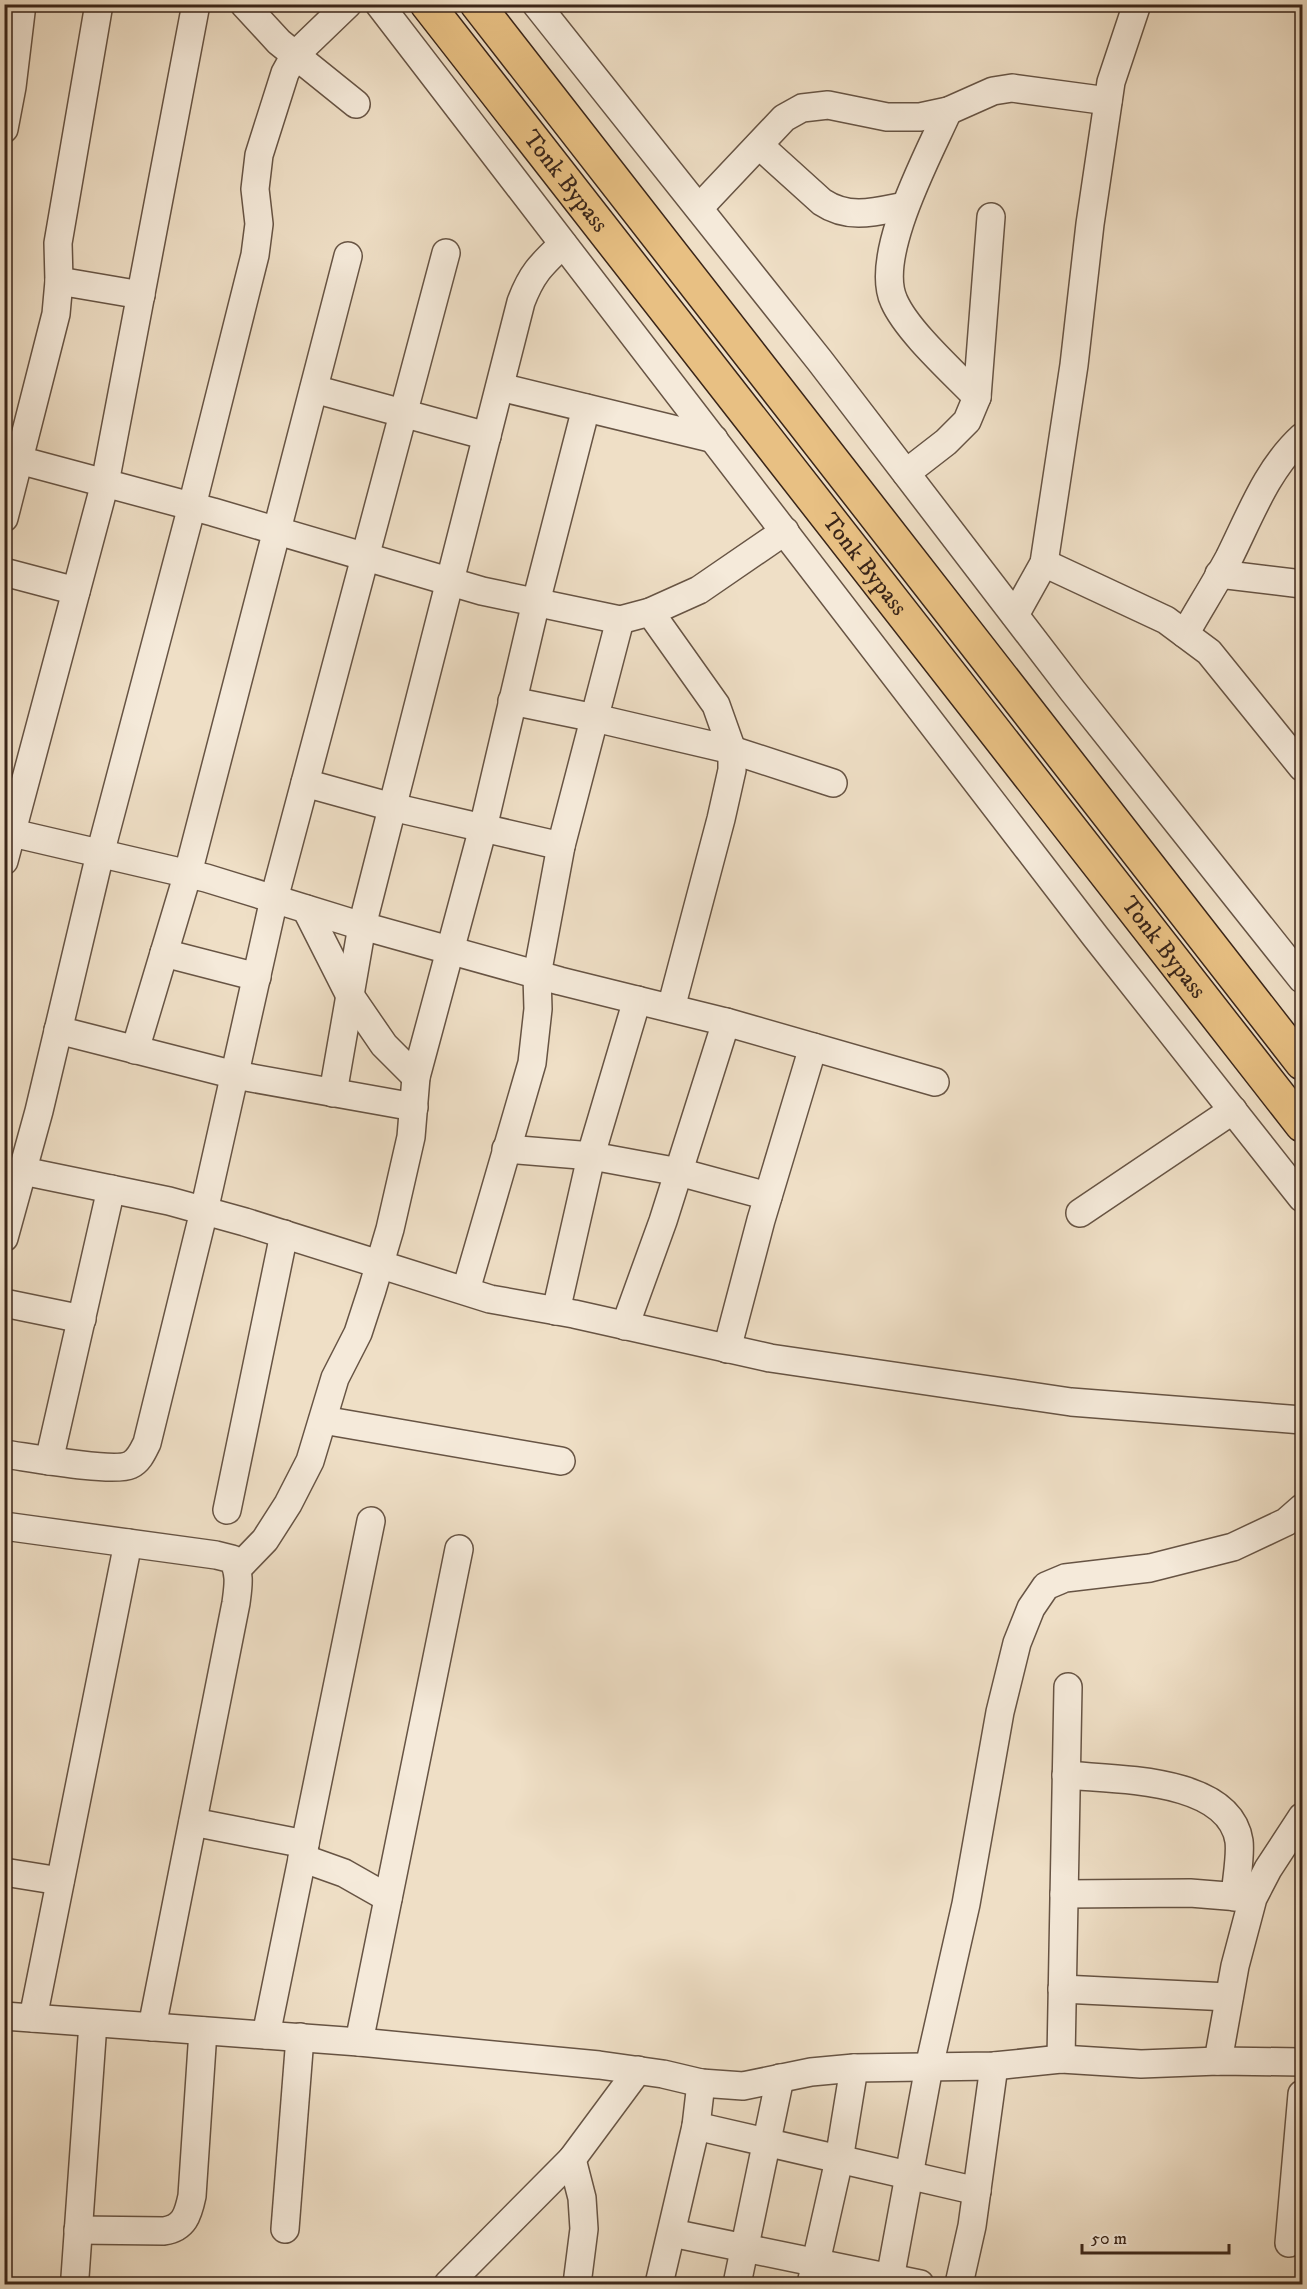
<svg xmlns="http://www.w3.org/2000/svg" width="1307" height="2289" viewBox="0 0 1307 2289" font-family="'IM FELL DW Pica',serif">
<rect width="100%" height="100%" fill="#efdfc6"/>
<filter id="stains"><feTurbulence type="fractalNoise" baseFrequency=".00333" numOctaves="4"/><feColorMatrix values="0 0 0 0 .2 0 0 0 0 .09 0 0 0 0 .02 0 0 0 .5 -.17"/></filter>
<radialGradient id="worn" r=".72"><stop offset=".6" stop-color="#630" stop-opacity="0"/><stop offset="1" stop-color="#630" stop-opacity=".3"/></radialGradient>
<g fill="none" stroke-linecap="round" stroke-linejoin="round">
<g stroke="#675444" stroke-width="30">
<g id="minor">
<polyline points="244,4 279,42 356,104"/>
<polyline points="379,4 1095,936 1302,1198"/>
<polyline points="536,4 820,361 1072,690 1302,979"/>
<path d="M948 111C929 154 873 256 894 301 907 331 953 372 977 397"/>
<polyline points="4,129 12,87 22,4"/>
<path d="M759 145 822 202C849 220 875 212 905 206"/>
<polyline points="699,208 784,118 802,108 828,105 887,117 920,117 948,111 993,91 1012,88 1108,101"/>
<polyline points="59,281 141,295"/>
<polyline points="500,387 714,439"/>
<polyline points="314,389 487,436"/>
<polyline points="4,460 19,460 213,512 482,591 620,620 650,612 699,590 785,531"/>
<polyline points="906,473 946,442 967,421 977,397 991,217"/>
<polyline points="4,518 56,314 59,281 58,243 99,4"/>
<polyline points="1044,563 1166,620 1209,652 1302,767"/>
<polyline points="4,572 76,591"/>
<polyline points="1219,574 1302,584"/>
<polyline points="650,612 716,705 732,750 732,770 721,819 671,1008"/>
<polyline points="1015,615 1044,563 1074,365 1090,224 1111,82 1137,4"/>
<path d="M1185 634C1199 609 1215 584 1229 558 1250 516 1267 469 1302 437"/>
<polyline points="512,701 595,718 732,750 833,783"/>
<polyline points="305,783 392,807 561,846"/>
<polyline points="4,831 206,878 352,923 560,981 726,1022 935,1082"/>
<polyline points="4,861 105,483 196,4"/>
<polyline points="306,909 349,994 384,1045 416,1077"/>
<polyline points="164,953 257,977"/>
<polyline points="58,1030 235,1075 414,1107"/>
<polyline points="135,1050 188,873 348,256"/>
<path d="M333 1093 362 926 521 302C532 273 541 265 563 244"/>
<polyline points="506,1149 592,1156 679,1172 768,1196"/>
<polyline points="23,1171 169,1201 245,1222 490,1299 574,1314 770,1358 1071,1402 1302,1420"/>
<polyline points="1080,1213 1233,1110"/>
<polyline points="4,1238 39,1111 100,854 192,506 255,255 259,224 255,189 259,155 285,73 295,55 348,4"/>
<polyline points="466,1290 532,1063 538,1009 537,975 561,846 620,620"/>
<polyline points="4,1303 82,1319"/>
<polyline points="556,1311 593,1148 637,1000"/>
<polyline points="625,1326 663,1221 726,1022"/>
<polyline points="727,1349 761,1220 813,1047"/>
<polyline points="323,1420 561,1461"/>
<path d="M4 1454C27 1457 113 1473 130 1465 139 1461 143 1451 147 1443L204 1211 274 899 446 253"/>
<polyline points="49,1461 111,1189"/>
<polyline points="227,1510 284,1234"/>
<path d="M4 1526 216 1555 232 1559C241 1573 238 1587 236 1603L152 2027"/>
<polyline points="238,1568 265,1540 288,1504 310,1461 335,1378 358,1333 372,1290 390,1229 411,1137 416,1077 483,828 536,602 586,408"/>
<path d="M1066 1775C1115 1780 1229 1777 1239 1841 1241 1856 1236 1881 1235 1897"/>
<polyline points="193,1822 305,1844"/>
<polyline points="302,1858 344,1873 388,1898"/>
<polyline points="4,1872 60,1881"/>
<polyline points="1064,1894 1190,1893 1252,1898"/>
<polyline points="1062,1989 1229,1997"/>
<polyline points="4,2016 359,2042 599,2065 663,2074 701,2083 743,2086 811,2072 854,2068 994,2066 1061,2059 1141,2064 1218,2061 1302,2062"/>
<polyline points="33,2018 128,1543"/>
<polyline points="266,2035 371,1521"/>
<polyline points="359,2042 459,1549"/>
<polyline points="1061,2059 1068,1687"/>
<polyline points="1218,2061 1235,1966 1253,1898 1268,1869 1302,1817"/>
<polyline points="696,2126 977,2191"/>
<polyline points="572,2159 582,2198 584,2229 577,2284"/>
<polyline points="285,2229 300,2037"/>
<path d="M78 2230 164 2231C184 2228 188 2215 192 2196L203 2031"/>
<polyline points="672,2233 920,2284"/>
<polyline points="1289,2243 1302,2094"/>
<polyline points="75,2277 93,2023"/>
<polyline points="448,2284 572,2159 638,2070"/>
<polyline points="659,2284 696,2126 701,2083"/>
<polyline points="737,2284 780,2078"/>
<polyline points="811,2284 839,2160 854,2068"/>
<polyline points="889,2284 929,2067 966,1904 1000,1712 1017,1643 1031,1608 1046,1586 1065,1578 1150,1568 1233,1547 1286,1522 1302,1508"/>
<polyline points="959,2284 972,2226 994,2066"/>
</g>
</g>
<g stroke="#3a2518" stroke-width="36">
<g id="highway">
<path id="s1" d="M427 4 1302 1125"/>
<polyline points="477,4 1302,1063"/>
</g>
</g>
<use href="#minor" stroke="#f5eada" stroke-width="27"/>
<use href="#highway" stroke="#e8c083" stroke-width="33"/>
</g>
<g text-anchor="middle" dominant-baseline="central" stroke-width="4.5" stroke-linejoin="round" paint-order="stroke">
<g font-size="24" fill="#3a2518" stroke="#f5eada">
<text stroke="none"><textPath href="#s1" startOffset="225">Tonk Bypass</textPath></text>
<text stroke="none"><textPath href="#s1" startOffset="711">Tonk Bypass</textPath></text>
<text stroke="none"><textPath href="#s1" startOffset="1197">Tonk Bypass</textPath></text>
</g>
</g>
<rect width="1307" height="2289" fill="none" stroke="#efdfc6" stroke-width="24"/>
<rect x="6" y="6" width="1295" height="2277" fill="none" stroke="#3a2518" stroke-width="3"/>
<rect x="12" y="12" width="1283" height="2265" fill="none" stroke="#3a2518" stroke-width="1.5"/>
<path d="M1082 2244v9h147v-9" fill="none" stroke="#3a2518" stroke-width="3"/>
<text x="1091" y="2244" font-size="18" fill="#3a2518" stroke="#f5eada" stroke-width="4.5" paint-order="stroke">50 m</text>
<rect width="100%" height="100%" filter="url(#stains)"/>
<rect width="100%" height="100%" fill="url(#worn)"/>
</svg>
